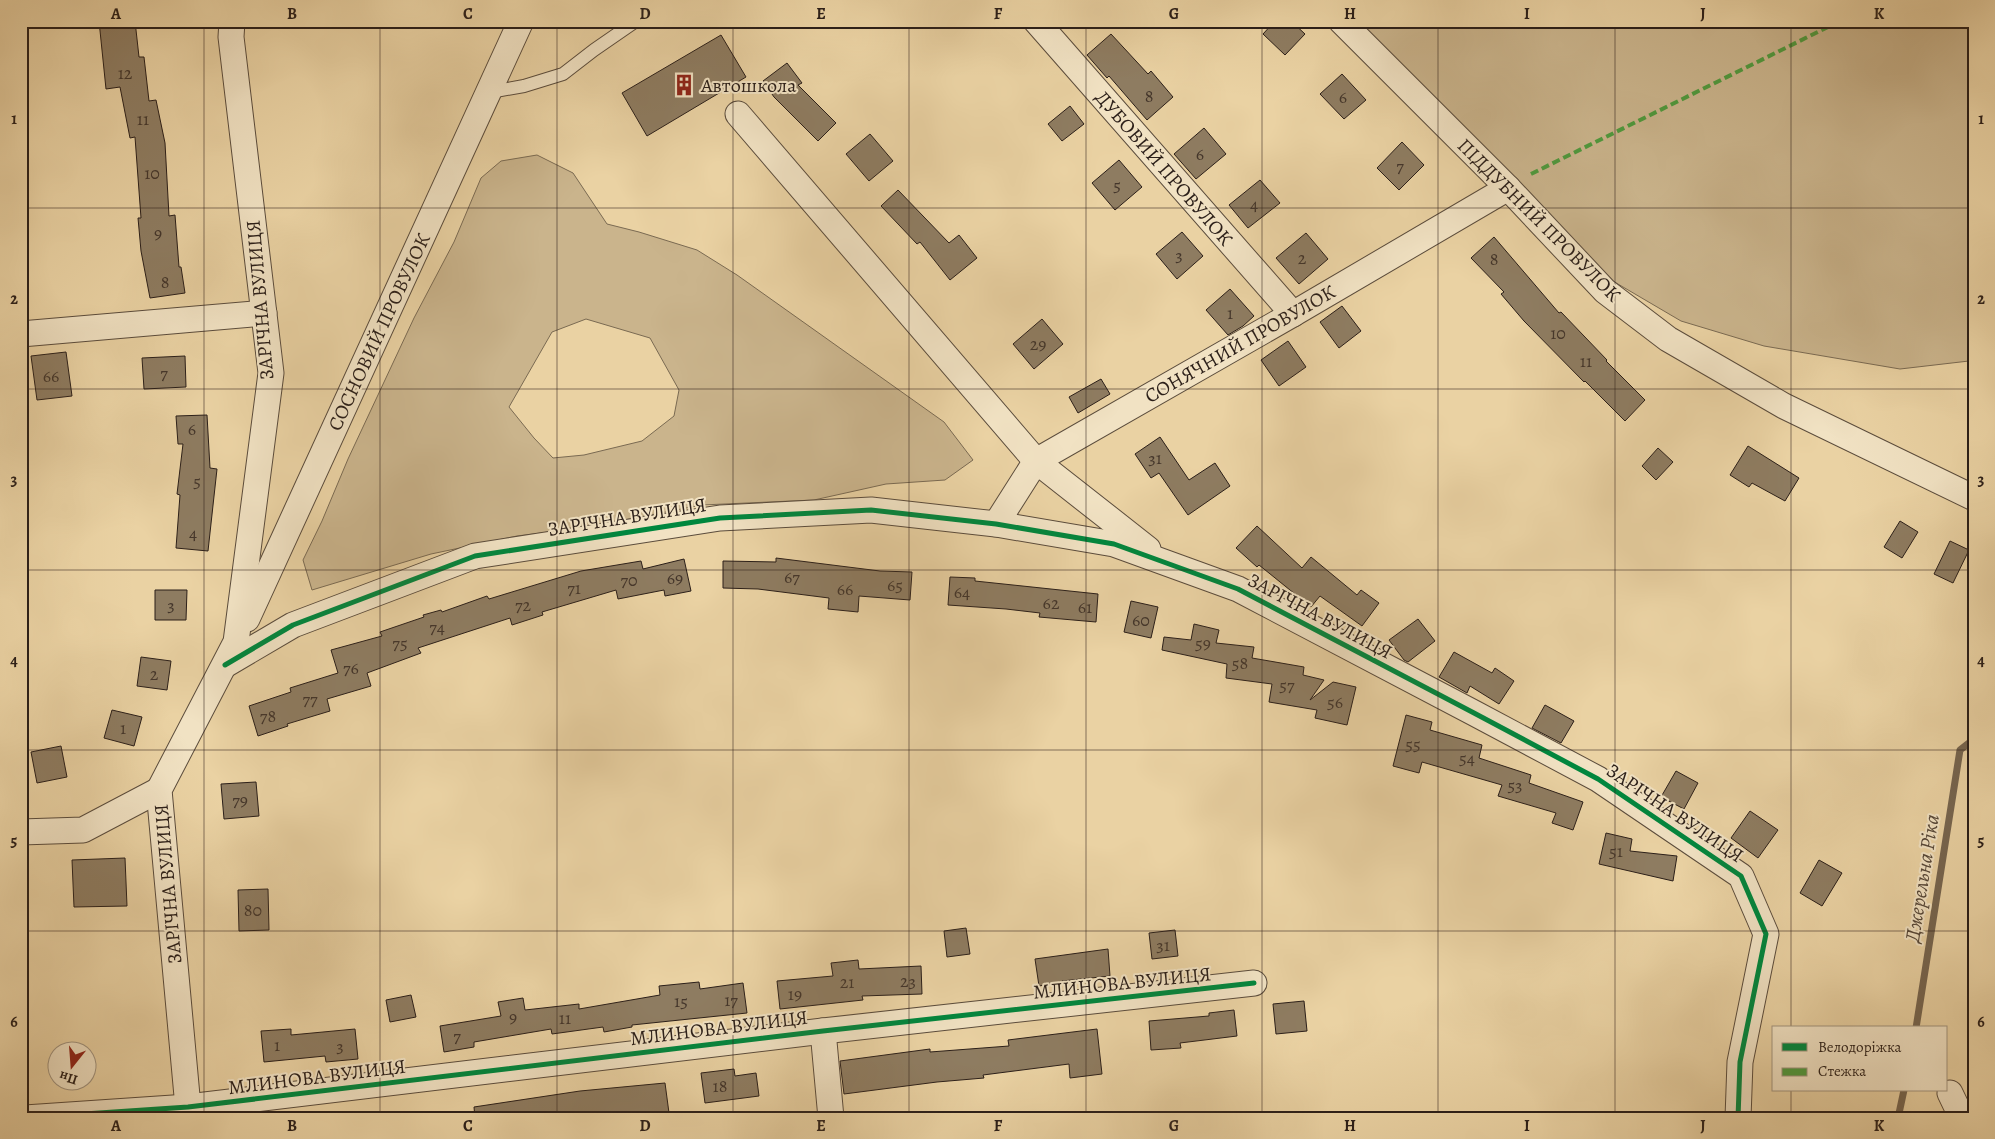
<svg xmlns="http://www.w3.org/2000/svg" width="1995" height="1139" viewBox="0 0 1995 1139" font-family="Alegreya,serif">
<rect width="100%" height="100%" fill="#ead2a3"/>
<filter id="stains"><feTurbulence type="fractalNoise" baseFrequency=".004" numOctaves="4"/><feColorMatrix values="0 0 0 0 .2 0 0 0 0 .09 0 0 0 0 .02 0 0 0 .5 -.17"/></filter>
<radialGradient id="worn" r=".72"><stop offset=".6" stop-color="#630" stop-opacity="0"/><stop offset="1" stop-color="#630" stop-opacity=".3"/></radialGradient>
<g fill="#cab48c" stroke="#7a6a52" fill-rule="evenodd">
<polygon points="1358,21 1974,21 1974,366 1969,361 1900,369 1764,346 1681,321 1606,277"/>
<path d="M537 155 573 173 607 224 639 232 697 250 737 275 944 422 973 460 945 480 886 484 814 500 702 505 588 527 517 536 431 554 312 590 303 560 322 521 348 459 414 318 454 242 481 178 501 161ZM586 319 650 338 679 390 674 416 642 441 584 455 553 458 534 438 509 407 552 332Z"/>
</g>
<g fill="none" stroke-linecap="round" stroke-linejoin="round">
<g stroke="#776650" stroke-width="7">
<polyline points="1916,1028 1960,750 1974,739"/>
<polyline points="1898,1118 1904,1090"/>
</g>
</g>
<g fill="#8e7c61" stroke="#2b1f19">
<polygon points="99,21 135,21 139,57 144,57 149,101 156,100 165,143 169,216 175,215 179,267 181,267 185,293 150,298 141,251 138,218 141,218 135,137 130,138 120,87 106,89"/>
<polygon points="1275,21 1291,21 1305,34 1285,55 1263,34"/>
<polygon points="1111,34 1148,74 1151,71 1173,97 1147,120 1109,76 1107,78 1087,55"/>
<polygon points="721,35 746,77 647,136 622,93"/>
<polygon points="787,63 802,83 798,85 836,123 818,141 774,97 763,81"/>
<polygon points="1342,74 1366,100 1344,119 1320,94"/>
<polygon points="1070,106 1084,124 1062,141 1048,124"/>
<polygon points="1204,128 1226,154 1196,179 1174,154"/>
<polygon points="870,134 893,161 869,181 846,154"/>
<polygon points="1402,142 1424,165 1399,190 1377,168"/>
<polygon points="1119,160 1142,187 1115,210 1092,183"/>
<polygon points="1260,180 1280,203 1248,228 1229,205"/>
<polygon points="898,190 949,243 959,235 977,258 950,280 920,242 917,244 881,206"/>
<polygon points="1182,232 1203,256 1177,279 1156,254"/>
<polygon points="1306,233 1328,259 1299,284 1276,258"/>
<polygon points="1494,237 1559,313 1561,312 1607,360 1606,361 1645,400 1625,421 1585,381 1584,382 1524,321 1501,294 1504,292 1471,258"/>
<polygon points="1230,289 1254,316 1243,326 1228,335 1206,310"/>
<polygon points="1342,306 1361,331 1339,348 1320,322"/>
<polygon points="1042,319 1063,344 1034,369 1013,344"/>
<polygon points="1288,341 1306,367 1279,386 1261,360"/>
<polygon points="66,352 72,396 37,400 31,356"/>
<polygon points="185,356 186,387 144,389 142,358"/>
<polygon points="1101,379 1110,394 1078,413 1069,397"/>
<polygon points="207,415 210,468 217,469 208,551 176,548 180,495 177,494 183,444 178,444 176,416"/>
<polygon points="1160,437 1189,480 1215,463 1230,486 1188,515 1159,473 1151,478 1135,454"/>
<polygon points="1748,446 1799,478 1785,501 1752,483 1749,487 1730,475"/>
<polygon points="1658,448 1673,462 1656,480 1642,466"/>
<polygon points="1900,521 1918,532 1902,558 1884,547"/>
<polygon points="1257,526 1302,568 1311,557 1357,595 1361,590 1379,603 1362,626 1320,596 1311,607 1259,565 1257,567 1236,548"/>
<polygon points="1950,541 1969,550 1953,583 1934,574"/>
<polygon points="776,558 880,571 912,572 910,600 859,596 858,612 828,609 829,598 758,589 723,588 723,561 776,562"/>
<polygon points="684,559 691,591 665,596 664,590 618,599 616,590 542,612 543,615 512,625 510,618 418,648 421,653 367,673 371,686 327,699 330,711 287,724 288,726 258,736 249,706 291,692 290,688 338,673 331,650 382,636 380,632 424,617 423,615 441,610 442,612 487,596 489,599 581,571 641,561 643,569"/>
<polygon points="950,577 975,578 975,581 1098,594 1096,622 1039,617 1040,613 1006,609 948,605"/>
<polygon points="155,590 187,590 186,620 155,620"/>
<polygon points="1131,601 1158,607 1151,638 1124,632"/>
<polygon points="1418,619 1435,641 1408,662 1404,660 1389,640"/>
<polygon points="1194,624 1219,630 1216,643 1254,647 1252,658 1304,667 1303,675 1324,680 1310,700 1333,682 1356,687 1347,725 1315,718 1317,710 1269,702 1272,684 1226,678 1227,664 1162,650 1164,637 1191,640"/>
<polygon points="1454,652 1492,673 1495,668 1514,681 1499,704 1470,686 1467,693 1439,677"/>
<polygon points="141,657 171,661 167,690 137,686"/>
<polygon points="1545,705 1574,721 1561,743 1532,728"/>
<polygon points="112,710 142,717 134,746 104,738"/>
<polygon points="1406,715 1432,722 1430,730 1482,745 1479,758 1531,775 1529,783 1583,802 1573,830 1552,823 1556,813 1498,796 1502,785 1422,762 1419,773 1393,766"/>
<polygon points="61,746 67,777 37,783 31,752"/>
<polygon points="1676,771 1698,783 1684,809 1661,797"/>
<polygon points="256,782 259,816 224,819 221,784"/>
<polygon points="1750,811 1778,830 1758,858 1731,838"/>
<polygon points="1606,833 1632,839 1630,851 1677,856 1673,881 1599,864"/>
<polygon points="125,858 127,906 74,907 72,860"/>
<polygon points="1819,860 1842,873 1822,906 1800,893"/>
<polygon points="268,889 269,930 239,931 238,890"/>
<polygon points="966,928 970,954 947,957 944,931"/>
<polygon points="1175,930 1178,956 1152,959 1149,933"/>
<polygon points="1108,949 1110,976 1062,981 1062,982 1039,986 1035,959"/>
<polygon points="858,960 859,969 921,966 922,994 862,996 863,1000 780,1009 777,981 833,976 831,963"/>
<polygon points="699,982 700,989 743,983 747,1013 632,1025 632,1027 604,1032 603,1027 552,1034 551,1029 474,1042 474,1047 444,1052 440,1026 501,1016 498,1002 523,998 525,1010 579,1004 579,1009 660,995 659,986"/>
<polygon points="411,995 416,1017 390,1022 386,1000"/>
<polygon points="1304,1001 1307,1031 1276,1034 1273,1004"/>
<polygon points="1234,1010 1237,1036 1180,1043 1181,1048 1151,1050 1149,1021 1209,1016 1209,1013"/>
<polygon points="291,1029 291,1035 355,1029 358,1059 326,1062 325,1056 264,1062 261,1031"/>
<polygon points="1097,1029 1102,1074 1070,1078 1069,1064 983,1075 984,1078 937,1082 844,1094 840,1061 930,1049 930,1052 1009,1046 1008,1040"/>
<polygon points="734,1069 735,1076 756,1073 759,1096 705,1103 701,1073"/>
<polygon points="665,1083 669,1113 622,1118 475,1118 474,1107 580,1091"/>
</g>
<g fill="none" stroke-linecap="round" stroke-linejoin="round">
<g stroke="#5b4c3c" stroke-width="14">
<polyline id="service" points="490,92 524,86 563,74 594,50 636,21"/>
</g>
<g stroke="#5b4c3c" stroke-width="27">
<g id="minor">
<polyline points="1036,21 1293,314"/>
<polyline points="1341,21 1508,188 1605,291 1668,339 1784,406 1974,498"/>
<polyline points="738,114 1036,461 1148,549"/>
<polyline points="21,334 264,313"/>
<polyline points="996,524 1036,461 1293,314 1508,188"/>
<polyline points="247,619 521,21"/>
<polyline points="225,665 293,625 475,556 720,518 871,510 996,524 1114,544 1238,589 1474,713 1598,779 1741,876 1766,934 1740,1062 1738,1118"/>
<polyline points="21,832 83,830 159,790"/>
<polyline points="823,1031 831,1118"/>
<polyline points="1950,1093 1962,1118"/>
<polyline points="25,1118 188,1107 823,1031 1254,983"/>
<polyline points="187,1118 188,1107 159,790 236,642 271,373 231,37 232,21"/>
</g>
</g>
<use href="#service" stroke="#f1e2c3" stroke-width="12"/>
<use href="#minor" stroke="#f1e2c3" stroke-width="25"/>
<polyline stroke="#4f9a3e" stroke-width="4" stroke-dasharray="8 4" stroke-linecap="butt" points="1531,174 1840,21"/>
<g stroke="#f1e2c3" stroke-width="8">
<g id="cycleway">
<polyline points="225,665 293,625 475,556 720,518 871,510 996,524 1114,544 1238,589 1474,713 1598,779 1741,876 1766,934 1740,1062 1738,1118"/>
<polyline points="25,1118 188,1107 823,1031 1254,983"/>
</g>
</g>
<use href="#cycleway" stroke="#00873e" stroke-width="5"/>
</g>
<path fill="none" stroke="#2b1f19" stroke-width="1" stroke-opacity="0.55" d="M204 21V1118M380 21V1118M557 21V1118M733 21V1118M909 21V1118M1086 21V1118M1262 21V1118M1438 21V1118M1615 21V1118M1791 21V1028M21 208H1974M21 389H1974M21 570H1974M21 750H1974M21 931H1974M1791 1090V1118"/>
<defs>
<g id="building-bare" transform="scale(1.725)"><path d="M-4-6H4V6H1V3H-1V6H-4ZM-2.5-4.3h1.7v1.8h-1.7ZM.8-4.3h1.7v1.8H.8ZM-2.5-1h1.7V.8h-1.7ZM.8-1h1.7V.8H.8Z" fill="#8f2418" stroke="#f1e2c3" stroke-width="2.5" paint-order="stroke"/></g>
</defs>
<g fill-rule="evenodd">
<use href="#building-bare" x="684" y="85"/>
</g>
<g text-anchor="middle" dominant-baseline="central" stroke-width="4" stroke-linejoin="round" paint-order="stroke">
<g font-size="18" fill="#44362b">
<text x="125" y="73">12</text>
<text x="1149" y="96">8</text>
<text x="1343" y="97">6</text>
<text x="143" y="119">11</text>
<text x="1200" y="154">6</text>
<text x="1400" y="166">7</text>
<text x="152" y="173">10</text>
<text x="1117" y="185">5</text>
<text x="1254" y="204">4</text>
<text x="158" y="233">9</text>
<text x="1179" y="255">3</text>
<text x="1302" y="258">2</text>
<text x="1494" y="259">8</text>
<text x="165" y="282">8</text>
<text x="1230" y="313">1</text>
<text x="1558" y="333">10</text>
<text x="1038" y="344">29</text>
<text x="1586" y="361">11</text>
<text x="164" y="373">7</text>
<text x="51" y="376">66</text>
<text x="192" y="429">6</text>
<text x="1155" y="458">31</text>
<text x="197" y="481">5</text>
<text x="193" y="533">4</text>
<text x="792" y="577">67</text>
<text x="675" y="578">69</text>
<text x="629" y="580">70</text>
<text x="895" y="585">65</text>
<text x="574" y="588">71</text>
<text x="845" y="589">66</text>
<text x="962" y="592">64</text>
<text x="1051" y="603">62</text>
<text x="171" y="605">3</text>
<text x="523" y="605">72</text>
<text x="1085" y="607">61</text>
<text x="1141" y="620">60</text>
<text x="437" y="627">74</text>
<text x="400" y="643">75</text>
<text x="1203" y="643">59</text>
<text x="1240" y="663">58</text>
<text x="351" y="668">76</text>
<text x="154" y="674">2</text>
<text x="1287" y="685">57</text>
<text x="310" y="699">77</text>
<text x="1335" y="702">56</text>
<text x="268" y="716">78</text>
<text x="123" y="728">1</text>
<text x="1413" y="744">55</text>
<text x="1467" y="758">54</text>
<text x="1515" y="785">53</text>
<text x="240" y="800">79</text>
<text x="1616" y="851">51</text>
<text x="253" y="910">80</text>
<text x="1163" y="945">31</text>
<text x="908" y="981">23</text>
<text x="847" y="982">21</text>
<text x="795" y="994">19</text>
<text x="731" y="1000">17</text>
<text x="681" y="1001">15</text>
<text x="513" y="1017">9</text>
<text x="565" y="1018">11</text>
<text x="457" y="1036">7</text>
<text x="277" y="1045">1</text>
<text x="340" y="1046">3</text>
<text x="720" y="1086">18</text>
</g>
<g font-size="20" fill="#2b1f19" stroke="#f1e2c3" text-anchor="start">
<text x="701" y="85">Автошкола</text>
</g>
<g font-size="20" fill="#2b1f19" stroke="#f1e2c3">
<text transform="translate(1164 168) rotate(49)">ДУБОВИЙ ПРОВУЛОК</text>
<text transform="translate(1539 220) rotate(45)">ПІДДУБНИЙ ПРОВУЛОК</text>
<text transform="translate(260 300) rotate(-95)">ЗАРІЧНА ВУЛИЦЯ</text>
<text transform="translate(379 332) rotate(-65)">СОСНОВИЙ ПРОВУЛОК</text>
<text transform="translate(1240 344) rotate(-30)">СОНЯЧНИЙ ПРОВУЛОК</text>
<text transform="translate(627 517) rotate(-9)">ЗАРІЧНА ВУЛИЦЯ</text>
<text transform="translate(1320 616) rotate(28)">ЗАРІЧНА ВУЛИЦЯ</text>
<text transform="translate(1675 813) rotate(34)">ЗАРІЧНА ВУЛИЦЯ</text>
<text transform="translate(168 884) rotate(-95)">ЗАРІЧНА ВУЛИЦЯ</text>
<text transform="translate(1122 983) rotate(-6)">МЛИНОВА ВУЛИЦЯ</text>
<text transform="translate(719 1028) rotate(-7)">МЛИНОВА ВУЛИЦЯ</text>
<text transform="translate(317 1077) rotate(-7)">МЛИНОВА ВУЛИЦЯ</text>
</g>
<g font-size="21" font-style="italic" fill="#574839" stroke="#f1e2c3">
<text transform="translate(1922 878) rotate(-81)">Джерельна Ріка</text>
</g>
</g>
<rect width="1995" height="1139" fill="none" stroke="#ead2a3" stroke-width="55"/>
<rect x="1772" y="1026" width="175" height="65" fill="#f1e2c3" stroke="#a2947f"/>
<rect x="1782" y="1043" width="25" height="8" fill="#00873e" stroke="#a2947f"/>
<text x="1818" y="1052" font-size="15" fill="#2b1f19">Велодоріжка</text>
<rect x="1782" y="1068" width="25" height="8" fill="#4f9a3e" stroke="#a2947f"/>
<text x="1818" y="1076" font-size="15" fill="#2b1f19">Стежка</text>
<g transform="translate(72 1066) rotate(197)"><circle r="24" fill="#f1e2c3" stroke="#a2947f"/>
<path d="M0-4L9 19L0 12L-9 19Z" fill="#8f2418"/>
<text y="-8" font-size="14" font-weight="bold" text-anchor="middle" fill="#2b1f19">Пн</text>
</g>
<rect x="28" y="28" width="1940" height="1084" fill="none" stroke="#2b1f19" stroke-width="2"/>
<g font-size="16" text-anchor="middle" font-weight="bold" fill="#2b1f19">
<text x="116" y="19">A</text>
<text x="292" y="19">B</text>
<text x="468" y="19">C</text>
<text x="645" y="19">D</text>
<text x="821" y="19">E</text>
<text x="998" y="19">F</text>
<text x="1174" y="19">G</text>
<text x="1350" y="19">H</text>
<text x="1527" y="19">I</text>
<text x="1703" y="19">J</text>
<text x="1879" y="19">K</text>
<text x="14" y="124">1</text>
<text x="1981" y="124">1</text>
<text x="14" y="304">2</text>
<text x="1981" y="304">2</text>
<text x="14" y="485">3</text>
<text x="1981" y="485">3</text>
<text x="14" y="666">4</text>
<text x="1981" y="666">4</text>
<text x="14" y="846">5</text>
<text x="1981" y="846">5</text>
<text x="14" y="1027">6</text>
<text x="1981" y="1027">6</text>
<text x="116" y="1131">A</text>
<text x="292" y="1131">B</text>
<text x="468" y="1131">C</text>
<text x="645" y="1131">D</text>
<text x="821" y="1131">E</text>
<text x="998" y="1131">F</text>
<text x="1174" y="1131">G</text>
<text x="1350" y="1131">H</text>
<text x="1527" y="1131">I</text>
<text x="1703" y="1131">J</text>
<text x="1879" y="1131">K</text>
</g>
<rect width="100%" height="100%" filter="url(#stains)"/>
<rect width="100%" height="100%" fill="url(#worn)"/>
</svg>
